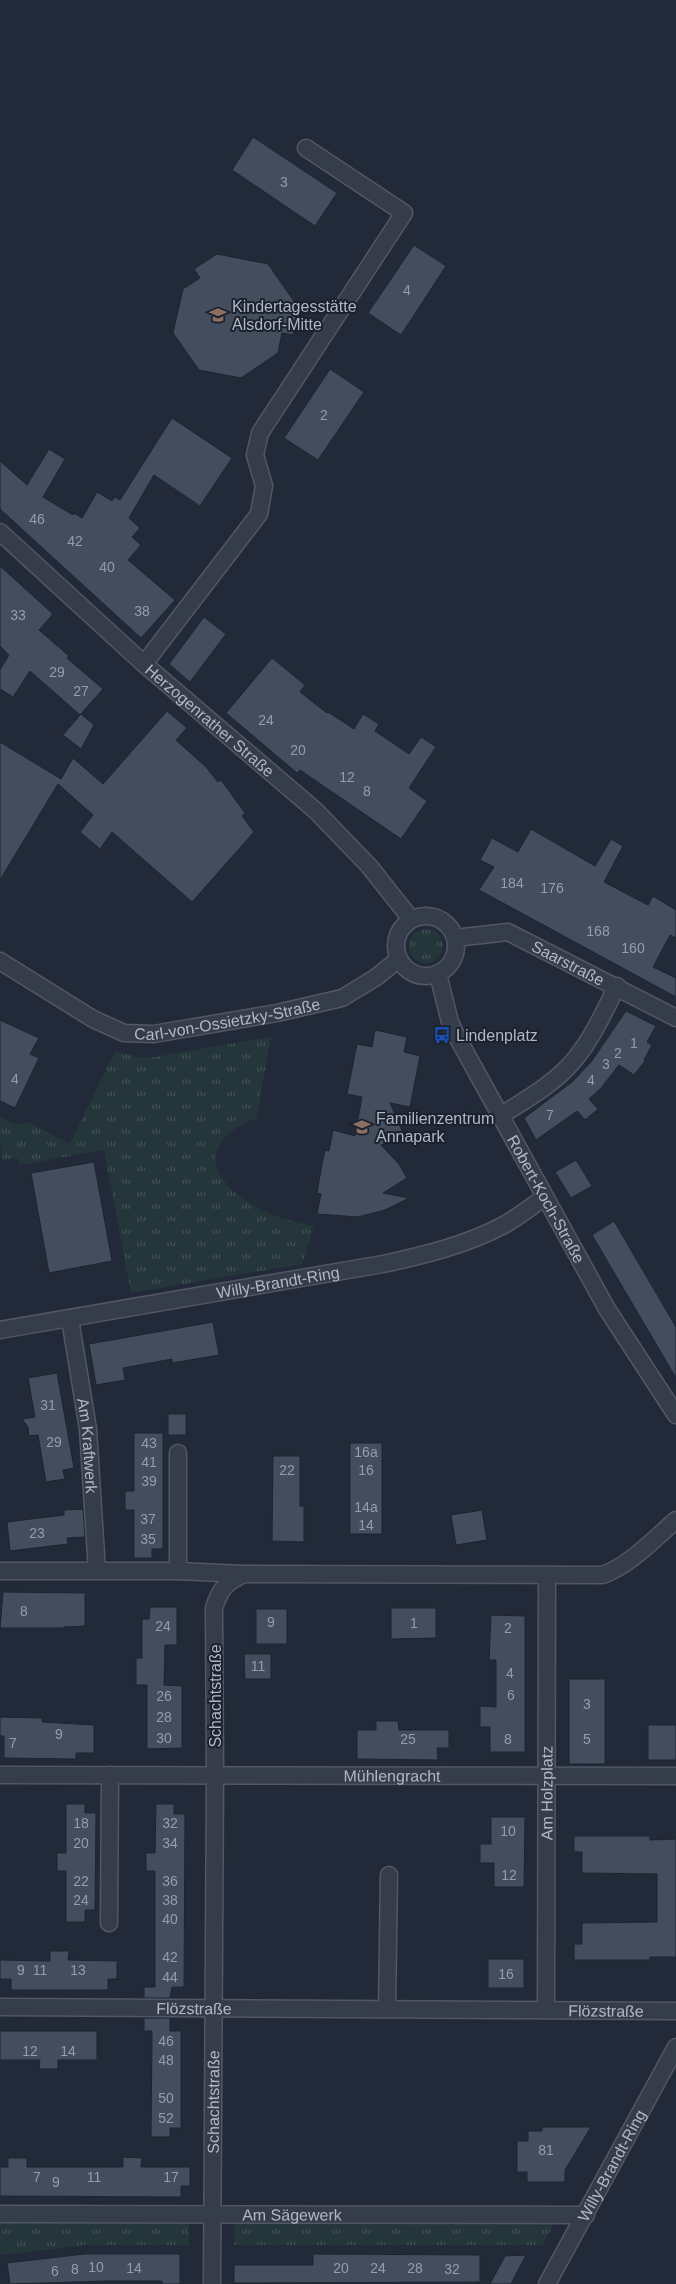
<svg xmlns="http://www.w3.org/2000/svg" width="676" height="2284" viewBox="0 0 676 2284" font-family="Arial,sans-serif">
<defs>
<pattern id="grass-tufts" width="24" height="20" patternUnits="userSpaceOnUse" patternTransform="scale(1.25)"><rect width="24" height="20" fill="#24363a"/><path d="M3 7l-1-3M5 7V3M7 7l1-3M15 17l-1-3M17 17v-4M19 17l1-3" fill="none" stroke="#415155"/></pattern>
</defs>
<rect width="100%" height="100%" fill="#222a39"/>
<g fill="url(#grass-tufts)">
<circle cx="426" cy="946" r="17"/>
<path d="M271 1037 256 1119C239 1124 226 1132 218 1148 203 1181 259 1211 284 1219 294 1222 304 1224 314 1226L302 1264 131 1293 104 1150 20 1165 18 1158 3 1160 0 1143V1117L17 1125 28 1122 70 1144 115 1051 136 1057H155Z"/>
<polygon points="0,2221 189,2222 189,2245 85,2245 0,2255"/>
<polygon points="234,2221 555,2222 542,2245 234,2245"/>
</g>
<g fill="#434d5e" stroke="#1d2430">
<polygon points="253,137 337,193 315,226 232,170"/>
<polygon points="414,245 446,266 401,335 368,313"/>
<polygon points="217,254 268,264 298,307 293,335 282,333 278,353 241,378 199,370 173,333 183,289 200,278 194,269"/>
<polygon points="330,369 364,392 318,460 284,438"/>
<polygon points="172,418 232,458 200,506 154,475 129,518 140,528 132,537 141,545 128,560 175,600 141,638 0,509 0,461 27,485 49,449 65,459 43,497 73,515 74,513 82,518 97,492 112,501 115,497 120,500"/>
<polygon points="0,566 53,614 39,630 69,656 67,658 103,689 80,715 30,671 13,697 0,689 0,670 9,655 0,646"/>
<polygon points="204,617 226,634 190,682 169,664"/>
<polygon points="272,658 305,685 300,692 327,713 328,712 354,729 363,714 379,724 375,731 409,754 421,737 436,747 409,788 427,801 401,839 300,770 297,773 226,713"/>
<polygon points="167,711 187,728 176,740 206,767 218,782 221,780 245,813 242,816 254,832 192,902 112,832 100,849 80,832 93,815 58,784 0,880 0,742 61,779 73,758 103,784"/>
<polygon points="81,714 94,725 81,749 63,735"/>
<polygon points="531,829 595,866 611,839 623,846 604,882 648,905 653,896 676,910 676,938 670,935 653,967 676,978 676,997 479,890 494,867 480,860 492,838 518,852"/>
<polygon points="626,1011 656,1026 647,1042 652,1045 644,1060 645,1061 634,1075 619,1065 601,1088 589,1099 598,1109 585,1120 577,1111 536,1140 524,1118 572,1082 591,1062"/>
<polygon points="0,1020 39,1038 30,1054 39,1058 15,1108 0,1101"/>
<polygon points="375,1030 407,1037 404,1052 420,1056 410,1107 390,1103 404,1135 381,1145 399,1164 407,1178 383,1193 409,1198 385,1210 358,1217 317,1214 321,1194 317,1193 321,1170 325,1150 329,1151 333,1130 355,1136 362,1097 347,1094 357,1044 372,1047"/>
<polygon points="576,1160 592,1186 571,1198 555,1172"/>
<polygon points="94,1162 112,1261 49,1273 31,1173"/>
<polygon points="614,1221 676,1327 676,1378 592,1235"/>
<polygon points="213,1322 219,1355 172,1363 172,1359 123,1368 125,1380 96,1385 89,1344"/>
<polygon points="57,1373 74,1468 63,1470 65,1479 46,1482 38,1435 29,1436 28,1427 22,1419 35,1417 28,1378"/>
<rect x="168" y="1414" width="18" height="21"/>
<polygon points="134,1433 163,1433 163,1549 152,1549 152,1558 134,1558 134,1510 125,1510 125,1491 134,1491"/>
<rect x="350" y="1443" width="32" height="91"/>
<polygon points="273,1456 300,1456 300,1506 304,1506 304,1542 272,1541"/>
<polygon points="83,1509 85,1537 67,1538 68,1544 10,1551 7,1522 64,1515 64,1510"/>
<polygon points="482,1510 487,1540 456,1545 451,1515"/>
<polygon points="3,1592 85,1593 85,1626 64,1627 64,1628 0,1628"/>
<polygon points="150,1607 177,1607 177,1645 165,1645 164,1685 182,1686 182,1748 147,1749 147,1685 136,1685 136,1658 142,1658 142,1619 149,1619"/>
<polygon points="391,1608 436,1608 436,1638 391,1639"/>
<rect x="256" y="1609" width="31" height="35"/>
<polygon points="491,1615 525,1616 525,1752 490,1752 490,1727 480,1727 480,1706 496,1707 496,1660 489,1660"/>
<polygon points="244,1654 271,1654 271,1679 245,1679"/>
<rect x="569" y="1679" width="36" height="85"/>
<polygon points="0,1717 42,1718 42,1722 94,1725 94,1753 76,1753 76,1759 4,1758 4,1736 0,1736"/>
<polygon points="376,1721 398,1721 399,1730 449,1730 449,1748 437,1748 438,1760 357,1759 357,1730 376,1730"/>
<rect x="648" y="1725" width="28" height="35"/>
<polygon points="66,1804 85,1804 85,1813 96,1813 95,1910 85,1910 85,1922 66,1922 66,1871 57,1871 57,1853 66,1853"/>
<polygon points="156,1804 174,1804 174,1814 185,1814 184,1987 172,1987 170,1998 144,1998 144,1987 155,1987 155,1871 146,1871 146,1853 155,1853"/>
<polygon points="491,1817 525,1817 524,1887 494,1887 494,1863 480,1863 480,1844 491,1844"/>
<polygon points="574,1836 650,1836 650,1840 676,1839 676,1957 650,1957 650,1960 574,1960 574,1944 582,1944 582,1923 657,1922 657,1874 582,1873 582,1852 574,1852"/>
<polygon points="50,1951 69,1951 68,1960 117,1961 117,1979 108,1979 108,1990 11,1990 11,1979 0,1979 0,1960 50,1961"/>
<rect x="488" y="1959" width="36" height="29"/>
<polygon points="144,2018 170,2018 170,2031 181,2031 181,2128 170,2128 170,2137 151,2137 152,2031 144,2031"/>
<polygon points="0,2031 97,2031 97,2060 58,2060 58,2069 39,2069 40,2060 0,2060"/>
<polygon points="542,2127 591,2127 565,2170 565,2182 527,2182 527,2172 517,2172 517,2141 528,2141 528,2131 542,2131"/>
<polygon points="123,2157 142,2158 141,2167 190,2167 190,2186 181,2186 181,2197 0,2196 0,2167 8,2167 8,2158 27,2158 27,2167 123,2167"/>
<polygon points="84,2254 180,2254 180,2284 162,2284 162,2281 106,2281 10,2284 7,2263"/>
<polygon points="313,2254 480,2255 480,2282 234,2283 234,2265 313,2265"/>
<polygon points="526,2255 511,2284 490,2284 505,2256"/>
</g>
<g fill="none" stroke-linecap="round" stroke-linejoin="round">
<g stroke="#515764" stroke-width="19">
<g id="street">
<path id="s1" d="M0 532 144 664 316 811 369 866 411 919"/>
<polyline points="144,664 259,514 264,486 255,455 260,433 404,213 306,148"/>
<circle cx="426" cy="946" r="30"/>
<path id="s2" d="M455 938 508 932 676 1018"/>
<path id="s3" d="M0 961 93 1019 124 1033 154 1034 277 1013 342 998 375 978 399 959"/>
<path id="s4" d="M438 974 450 1022 456 1035 607 1309 676 1415"/>
<path d="M500 1116C522 1102 545 1089 564 1071 588 1048 602 1016 617 986"/>
<path id="s5" d="M70 1319 88 1429 97 1571"/>
<path id="s6" d="M0 1330 383 1264C425 1255 466 1245 504 1225 518 1217 532 1206 545 1197"/>
<polyline points="178,1453 178,1571"/>
<polyline points="0,1571 178,1571 243,1574"/>
<path id="s7" d="M0 1775 676 1776"/>
<polyline points="109,1923 110,1775"/>
<path id="s8" d="M0 2007 676 2011"/>
<polyline points="387,2008 389,1875"/>
<path id="s9" d="M546 2009 547 1577"/>
<path id="s10" d="M0 2214 586 2215"/>
<path id="s11" d="M212 2284 215 1776 214 1608C220 1589 225 1583 244 1574L603 1575C631 1564 653 1540 676 1520"/>
<path id="s12" d="M547 2284 676 2047"/>
</g>
</g>
<use href="#street" stroke="#363d4a" stroke-width="16"/>
</g>
<defs>
<g id="school-bare" transform="scale(1.35)"><path d="M0-5L7-2L0 1L-7-2ZM-4 1L0 2.5L4 1V4Q0 6-4 4Z" fill="#8d6e63" stroke="#1b222e" stroke-width="2.5" paint-order="stroke"/></g>
<g id="bus-bare" transform="scale(1.35)"><path d="M-5-6H5V4H4V6H2V4H-2V6H-4V4H-5ZM-3.5-4V0h7V-4ZM-3.5 1.2v1.5H-2V1.2ZM2 1.2v1.5H3.5V1.2Z" fill="#1a4fb4" stroke="#1b222e" stroke-width="2.5" paint-order="stroke"/></g>
</defs>
<g fill-rule="evenodd">
<use href="#school-bare" x="218" y="315"/>
<use href="#bus-bare" x="442" y="1035"/>
<use href="#school-bare" x="362" y="1127"/>
</g>
<g text-anchor="middle" dominant-baseline="central" stroke-width="4" stroke-linejoin="round" paint-order="stroke">
<g font-size="14" fill="#969cac">
<text x="284" y="182">3</text>
<text x="407" y="290">4</text>
<text x="324" y="415">2</text>
<text x="37" y="519">46</text>
<text x="75" y="541">42</text>
<text x="107" y="567">40</text>
<text x="142" y="611">38</text>
<text x="18" y="615">33</text>
<text x="57" y="672">29</text>
<text x="81" y="691">27</text>
<text x="266" y="720">24</text>
<text x="298" y="750">20</text>
<text x="347" y="777">12</text>
<text x="367" y="791">8</text>
<text x="512" y="883">184</text>
<text x="552" y="888">176</text>
<text x="598" y="931">168</text>
<text x="633" y="948">160</text>
<text x="634" y="1043">1</text>
<text x="618" y="1053">2</text>
<text x="606" y="1064">3</text>
<text x="15" y="1079">4</text>
<text x="591" y="1080">4</text>
<text x="550" y="1115">7</text>
<text x="48" y="1405">31</text>
<text x="54" y="1442">29</text>
<text x="149" y="1443">43</text>
<text x="366" y="1452">16a</text>
<text x="149" y="1462">41</text>
<text x="287" y="1470">22</text>
<text x="366" y="1470">16</text>
<text x="149" y="1481">39</text>
<text x="366" y="1507">14a</text>
<text x="148" y="1519">37</text>
<text x="366" y="1525">14</text>
<text x="37" y="1533">23</text>
<text x="148" y="1539">35</text>
<text x="24" y="1611">8</text>
<text x="271" y="1622">9</text>
<text x="414" y="1623">1</text>
<text x="163" y="1626">24</text>
<text x="508" y="1628">2</text>
<text x="258" y="1666">11</text>
<text x="510" y="1673">4</text>
<text x="511" y="1695">6</text>
<text x="164" y="1696">26</text>
<text x="587" y="1704">3</text>
<text x="164" y="1717">28</text>
<text x="59" y="1734">9</text>
<text x="164" y="1738">30</text>
<text x="408" y="1739">25</text>
<text x="508" y="1739">8</text>
<text x="587" y="1739">5</text>
<text x="13" y="1743">7</text>
<text x="81" y="1823">18</text>
<text x="170" y="1823">32</text>
<text x="508" y="1831">10</text>
<text x="81" y="1843">20</text>
<text x="170" y="1843">34</text>
<text x="509" y="1875">12</text>
<text x="81" y="1881">22</text>
<text x="170" y="1881">36</text>
<text x="81" y="1900">24</text>
<text x="170" y="1900">38</text>
<text x="170" y="1919">40</text>
<text x="170" y="1957">42</text>
<text x="21" y="1970">9</text>
<text x="40" y="1970">11</text>
<text x="78" y="1970">13</text>
<text x="506" y="1974">16</text>
<text x="170" y="1977">44</text>
<text x="166" y="2041">46</text>
<text x="30" y="2051">12</text>
<text x="68" y="2051">14</text>
<text x="166" y="2060">48</text>
<text x="166" y="2098">50</text>
<text x="166" y="2118">52</text>
<text x="546" y="2150">81</text>
<text x="37" y="2177">7</text>
<text x="94" y="2177">11</text>
<text x="171" y="2177">17</text>
<text x="56" y="2182">9</text>
<text x="96" y="2267">10</text>
<text x="134" y="2268">14</text>
<text x="341" y="2268">20</text>
<text x="378" y="2268">24</text>
<text x="415" y="2268">28</text>
<text x="75" y="2269">8</text>
<text x="452" y="2269">32</text>
<text x="55" y="2271">6</text>
</g>
<g font-size="16" fill="#b1b7c6" stroke="#1b222e" text-anchor="start">
<text x="232" y="306">Kindertagesstätte<tspan x="232" dy="18">Alsdorf-Mitte</tspan></text>
<text x="456" y="1035">Lindenplatz</text>
<text x="376" y="1118">Familienzentrum<tspan x="376" dy="18">Annapark</tspan></text>
</g>
<g font-size="16" fill="#b1b7c6" stroke="#1b222e">
<text stroke="none"><textPath href="#s1" startOffset="282">Herzogenrather Straße</textPath></text>
<text stroke="none"><textPath href="#s2" startOffset="121">Saarstraße</textPath></text>
<text stroke="none"><textPath href="#s3" startOffset="248">Carl-von-Ossietzky-Straße</textPath></text>
<text stroke="none"><textPath href="#s4" startOffset="251">Robert-Koch-Straße</textPath></text>
<text stroke="none"><textPath href="#s6" startOffset="282">Willy-Brandt-Ring</textPath></text>
<text stroke="none"><textPath href="#s5" startOffset="128">Am Kraftwerk</textPath></text>
<text transform="translate(215 1696) rotate(-90)">Schachtstraße</text>
<text stroke="none"><textPath href="#s7" startOffset="392">Mühlengracht</textPath></text>
<text stroke="none"><textPath href="#s9" startOffset="216">Am Holzplatz</textPath></text>
<text stroke="none"><textPath href="#s8" startOffset="194">Flözstraße</textPath></text>
<text stroke="none"><textPath href="#s8" startOffset="606">Flözstraße</textPath></text>
<text stroke="none"><textPath href="#s11" startOffset="182">Schachtstraße</textPath></text>
<text stroke="none"><textPath href="#s12" startOffset="135">Willy-Brandt-Ring</textPath></text>
<text stroke="none"><textPath href="#s10" startOffset="292">Am Sägewerk</textPath></text>
</g>
</g>
</svg>
